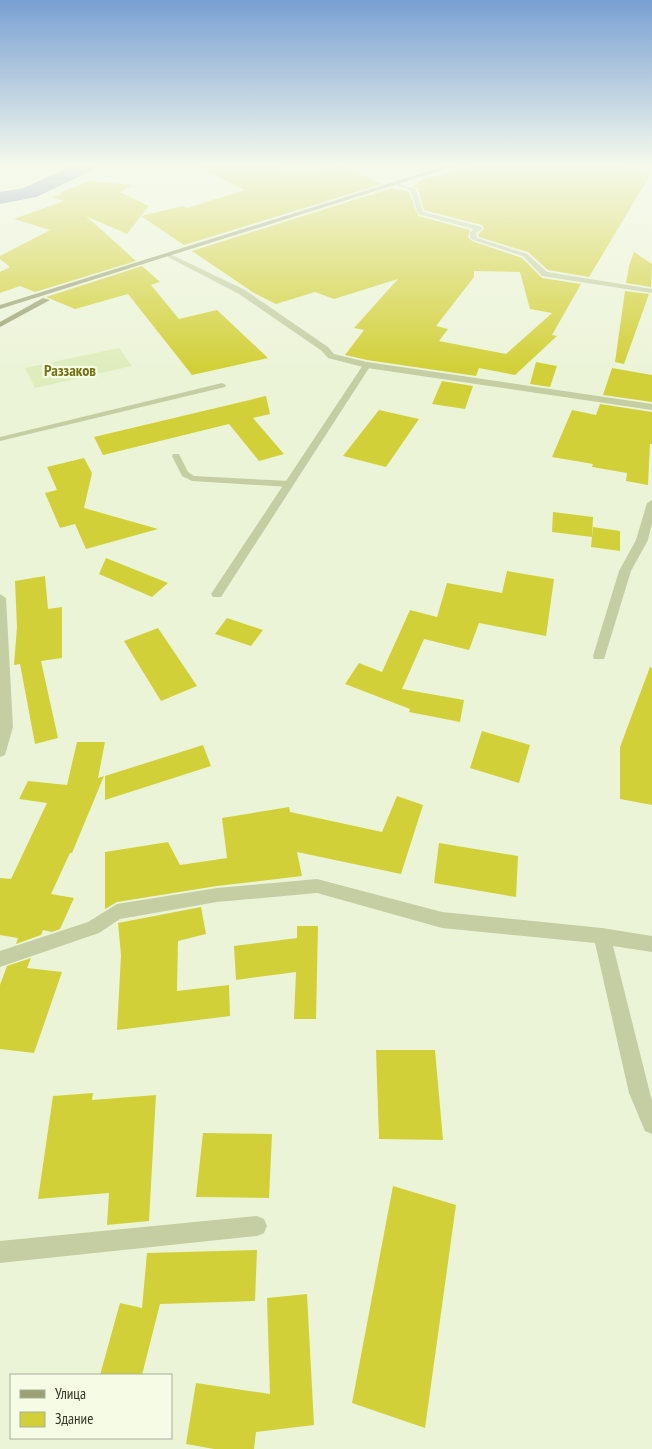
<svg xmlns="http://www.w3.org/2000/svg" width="652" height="1449" viewBox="0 0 652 1449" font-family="'PT Sans Narrow',sans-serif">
<rect width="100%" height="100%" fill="#ecf4d8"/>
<polygon fill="#dfedbd" points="119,348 132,366 35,388 25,368"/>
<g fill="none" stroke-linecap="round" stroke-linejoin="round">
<polygon fill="#7482b4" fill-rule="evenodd" points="73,165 97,165 95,169 36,197 0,204 0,192 24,188"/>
</g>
<g fill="#d2d038" fill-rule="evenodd">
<polygon points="194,165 279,165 280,172 301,170 303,172 342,165 382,184 184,245 141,216 127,234 86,216 136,261 35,292 20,286 0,293 0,272 10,267 0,259 0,256 50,230 14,219 64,201 52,197 62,194 59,193 90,181 133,185 120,192 149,206 141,216 183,206 187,208 245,190"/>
<polygon points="476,165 612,165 652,172 589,277 548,270 528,252 479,237 478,234 484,229 482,225 424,210 418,188 413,186 422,180"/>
<path d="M392 188 409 192 418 216 470 230 468 237 472 241 522 258 542 278 581 284 552 335 557 336 515 375 479 368 476 376 367 360 345 355 364 330 354 328 398 279 334 299 315 292 276 304 254 293 192 251ZM474 271 520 272 530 309 552 313 506 354 439 341 448 329 436 326 474 277Z"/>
<polygon points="634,252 652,264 651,287 626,283 629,266"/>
<polygon points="142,266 160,282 151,285 179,319 217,310 268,358 192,375 128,294 75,309 46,297"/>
<polygon points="625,291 649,294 624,364 615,362"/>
<polygon points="536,362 557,366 550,387 530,384"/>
<polygon points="612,368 652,375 652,402 603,395"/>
<polygon points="442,381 473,386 465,409 432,404"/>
<polygon points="266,396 270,414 253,418 284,454 259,461 229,424 103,455 94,437"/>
<polygon points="600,404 652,412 652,444 650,444 648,485 626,481 627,473 592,467 593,464 552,457 572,410 596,415"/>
<polygon points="379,410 419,419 386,467 343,456"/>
<polygon points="84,458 92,473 84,508 158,529 86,549 75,524 60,528 45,493 57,490 47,467"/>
<polygon points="553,512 593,517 592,537 552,532"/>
<polygon points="593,527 620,531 620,551 591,547"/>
<polygon points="106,558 168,583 152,597 99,574"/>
<polygon points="507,571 554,579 546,636 479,623 469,650 424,639 402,689 464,700 460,722 409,712 410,709 345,684 359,663 382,672 410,610 437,617 447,583 502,593"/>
<polygon points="45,576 48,609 62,607 62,658 41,661 58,738 35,744 20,664 14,665 17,627 15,581"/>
<polygon points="227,618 263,630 251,646 215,634"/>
<polygon points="158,628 197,686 161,701 124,641"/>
<polygon points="650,667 652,668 652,805 620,799 620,747"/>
<polygon points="482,731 530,745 519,783 470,768"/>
<polygon points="77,742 105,742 98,778 104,776 72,853 70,853 51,894 74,898 60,929 52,932 43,930 41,935 16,944 18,938 0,935 0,878 11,879 47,803 19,799 28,781 67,785"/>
<polygon points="203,745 211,766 105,800 105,776"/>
<polygon points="397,796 423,805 401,874 297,852 302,876 217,886 117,902 105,909 105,852 168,842 180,865 227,858 222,818 289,807 290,812 382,832"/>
<polygon points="439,843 518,856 516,897 434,883"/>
<polygon points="201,907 206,934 178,941 177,991 229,985 230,1016 117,1030 121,955 118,923"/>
<polygon points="297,926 318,926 316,1019 294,1019 296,972 236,980 234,946 297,938"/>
<polygon points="31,958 27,968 62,972 34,1053 0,1049 0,985 7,966"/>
<polygon points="376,1050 435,1050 443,1140 379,1139"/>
<polygon points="93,1093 92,1100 156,1095 149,1221 107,1225 109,1193 38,1199 53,1096"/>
<polygon points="203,1133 272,1134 269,1198 196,1197"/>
<polygon points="393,1186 456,1205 425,1428 352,1403"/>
<polygon points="257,1250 255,1301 160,1304 142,1375 100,1375 120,1303 142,1308 147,1253"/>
<polygon points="307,1294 314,1425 256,1432 254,1449 214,1449 186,1444 196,1383 270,1394 267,1298"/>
</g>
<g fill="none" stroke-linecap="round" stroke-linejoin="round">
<g fill="#c5cda3" fill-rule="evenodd">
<polygon points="222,383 226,385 225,387 0,441 0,437"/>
<polygon points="173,454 179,454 188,472 194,476 289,481 293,484 289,487 192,481 182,476 172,456"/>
</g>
<g fill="#c5cda3" fill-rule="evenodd">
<polygon points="395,182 416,189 423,212 482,227 482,229 476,233 477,238 527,254 547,272 652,289 652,293 542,276 523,256 473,240 470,237 470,232 474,229 418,214 411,191 395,184"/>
<polygon points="367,362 371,365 221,597 213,597 211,594 213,591 363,365"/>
<polygon points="652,500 652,523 648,540 631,571 605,656 604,659 594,659 593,656 619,571 636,540 647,503"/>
<polygon points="0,594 6,598 13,727 5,755 0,757"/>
<polygon points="317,879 442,912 602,928 652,936 652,952 613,946 652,1101 652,1134 645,1131 629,1093 595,943 442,928 317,893 217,902 120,919 99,933 0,967 0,951 88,922 117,904 217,888"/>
<polygon points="257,1216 264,1219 267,1226 264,1233 257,1236 0,1263 0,1241"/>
</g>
<polygon fill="#c5cda3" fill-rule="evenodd" points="168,255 172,255 245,290 328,347 334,354 367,362 652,404 652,410 367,368 328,358 322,351 239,294 168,257"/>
<g fill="#9ca174" fill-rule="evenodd">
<polygon points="448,165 458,165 0,309 0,305"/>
<polygon points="43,298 50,300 0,327 0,322"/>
</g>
</g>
<linearGradient id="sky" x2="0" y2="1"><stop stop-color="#79a0d3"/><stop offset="0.45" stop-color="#f6faed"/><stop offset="1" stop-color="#f6faed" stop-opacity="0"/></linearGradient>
<rect width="652" height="368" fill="url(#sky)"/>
<g text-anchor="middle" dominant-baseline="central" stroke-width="4.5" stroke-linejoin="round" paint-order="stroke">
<g font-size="16" font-weight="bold" fill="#757316" stroke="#f5fbe5">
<text x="70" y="370">Раззаков</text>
</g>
</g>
<rect x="10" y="1374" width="162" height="65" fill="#f5fbe5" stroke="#a9ad99"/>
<rect x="20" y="1390" width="25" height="8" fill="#9ca174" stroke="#a9ad99"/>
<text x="55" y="1399" font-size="15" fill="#363726">Улица</text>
<rect x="20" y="1412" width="25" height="15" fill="#d2d038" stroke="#a9ad99"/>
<text x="55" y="1424" font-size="15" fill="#363726">Здание</text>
</svg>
